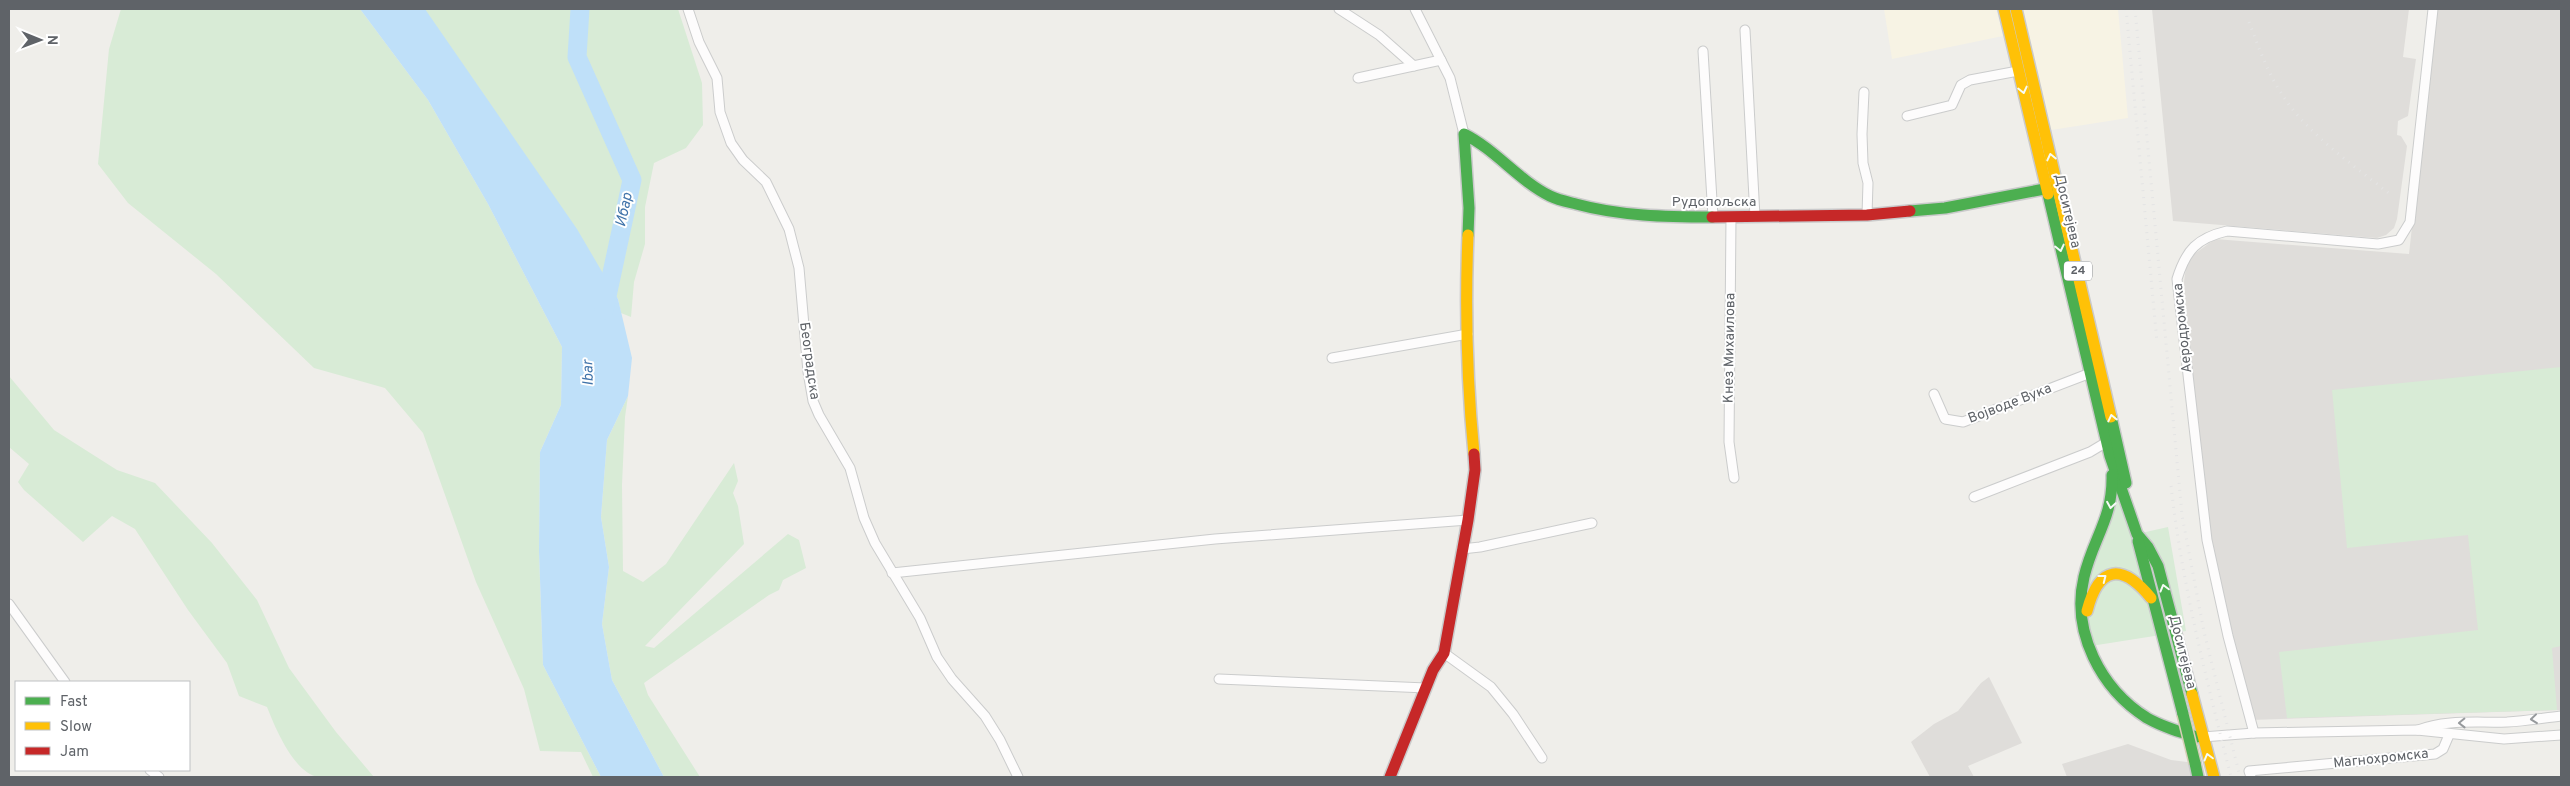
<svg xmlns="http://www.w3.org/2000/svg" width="2570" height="786" viewBox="0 0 2570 786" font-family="Overpass,sans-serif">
<rect width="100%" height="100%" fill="#efeeea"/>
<g fill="#f7f3e4">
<polygon points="1884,9 1996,9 2003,36 1892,59"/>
<polygon points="2016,9 2118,9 2128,118 2045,131"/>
</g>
<g fill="#dfddda">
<polygon points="2152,9 2409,9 2403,57 2416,59 2408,116 2398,121 2397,135 2401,136 2407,146 2397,219 2394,228 2386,235 2377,238 2173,221"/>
<polygon points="2436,9 2561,9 2561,710 2250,720 2207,540 2184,282 2186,267 2193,255 2215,239 2409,254"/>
<polygon points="1989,677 2022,743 1968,766 1974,777 1930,777 1911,742 1934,724 1958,711 1981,683"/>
<polygon points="2128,744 2171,760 2195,763 2198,777 2067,777 2062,764"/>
</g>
<g fill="#d8ebd6">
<polygon points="121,9 360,9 428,100 488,204 562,347 561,405 540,452 539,551 543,665 601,777 593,777 581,752 540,751 524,689 476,582 423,433 385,388 314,368 216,274 128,203 98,164 109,49"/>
<polygon points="417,9 678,9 702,83 703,125 686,148 654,163 645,207 645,244 634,282 631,317 621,313 618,299"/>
<polygon points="2561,367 2561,646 2552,648 2557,710 2287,718 2279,652 2478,630 2468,535 2347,548 2332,390"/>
<path d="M9 376 54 430 117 470 155 483 212 543 257 600 289 668 336 732 374 777C356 777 337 780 319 777 294 774 275 727 267 707L239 696 227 663 188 610 135 529 112 516 83 542 24 490 18 482 29 464 9 447Z"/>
<polygon points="628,396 625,417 622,485 623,571 643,582 666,564 734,463 738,481 733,493 738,506 744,544 645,646 654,648 788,534 799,540 806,568 783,580 779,590 769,595 644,683 648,695 700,777 664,777 612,680 602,624 609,567 601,517 607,440"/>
<polygon points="2112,481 2137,534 2168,527 2186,631 2091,646 2081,605"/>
</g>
<polygon fill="#bfe0f9" points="360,9 425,9 577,229 618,299 632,358 628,396 607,440 601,517 609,567 602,624 612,680 664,777 601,777 543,665 539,551 540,452 561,405 562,347 488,204 428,100"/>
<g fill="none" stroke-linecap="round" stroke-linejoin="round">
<polyline stroke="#bfe0f9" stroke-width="19" points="580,9 577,57 632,180 604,310"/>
<g stroke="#cbcccc" stroke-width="11">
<g id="street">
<polyline points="688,9 699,42 717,78 720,112 731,143 743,160 766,182 789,229 799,268 808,372 813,401 819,415 850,468 864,518 875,543 920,618 937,657 952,679 985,716 1000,740 1018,777"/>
<polyline points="1339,9 1379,35 1414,66"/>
<polyline points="1415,9 1450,78 1464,134"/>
<polyline points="1745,30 1755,217"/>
<polyline points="1703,51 1713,217"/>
<polyline points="1358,78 1441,60"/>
<polyline points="1864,92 1862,134 1863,163 1868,183 1867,215"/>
<polyline points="1907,116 1952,105 1961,85 1970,80 2018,71"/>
<polyline points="1731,217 1729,442 1734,478"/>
<polyline points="1332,358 1468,334"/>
<polyline points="1934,394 1945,419 1963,422 2093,372"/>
<polyline points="1974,497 2090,452 2110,440"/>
<polyline points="1462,549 1480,547 1592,523"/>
<polyline points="892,573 1215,539 1468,520"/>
<polyline points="9,604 65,682"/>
<polyline points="1444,653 1491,687 1513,714 1542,758"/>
<polyline points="1219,679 1426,688"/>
<path d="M2418 730C2446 719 2477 723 2507 722 2525 721 2543 718 2561 716"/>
<path d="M2254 733 2228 636 2207 540 2177 279C2186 250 2197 238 2227 231L2378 244 2399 240 2410 222 2433 9"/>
<polyline points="2203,737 2254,733 2417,730 2504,739 2561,735"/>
<polyline points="150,770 159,777"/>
<polyline points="2251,777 2249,771 2435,754 2443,749 2449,735"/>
</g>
</g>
<g stroke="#cacacb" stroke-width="14">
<g id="fast">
<polyline points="2048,194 2110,456 2137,534 2148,547 2158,566 2192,694"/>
<polyline points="1910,211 1945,208 2055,187"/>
<path d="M1468 235 1469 208 1464 134C1496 150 1518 180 1550 196 1558 200 1568 202 1576 204 1620 216 1666 217 1712 217"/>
<polyline points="2111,417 2126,483"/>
<path d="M2112 475C2113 519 2093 538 2084 577 2071 632 2101 689 2147 718 2163 727 2180 732 2197 737"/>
<polyline points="2138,541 2183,714"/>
<polyline points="2195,763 2198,777"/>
</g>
</g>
<g stroke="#cacacb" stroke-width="14">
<g id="slow">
<polyline points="2004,9 2048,194"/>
<polyline points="2016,9 2111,417"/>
<path d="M1468 235C1465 308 1467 382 1474 454"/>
<path d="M2087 611C2099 565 2122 563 2151 598"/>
<polyline points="2192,694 2214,777"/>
</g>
</g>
<g stroke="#cacacb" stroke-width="14">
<g id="jam">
<polyline points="1712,217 1867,215 1910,211"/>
<polyline points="1390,777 1433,670 1444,653 1468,520 1475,470 1474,454"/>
</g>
</g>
<use href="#street" stroke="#fdfcfc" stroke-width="9"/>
<use href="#fast" stroke="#4caf50" stroke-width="11"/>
<use href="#slow" stroke="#ffc107" stroke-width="11"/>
<use href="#jam" stroke="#c62828" stroke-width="11"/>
<g stroke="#e4e4e4" stroke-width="3" stroke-dasharray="1 6" stroke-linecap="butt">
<polyline points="2126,9 2157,342"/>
<polyline points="2135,9 2182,515 2204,632 2240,777"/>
<path d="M2249 22C2259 48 2268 74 2283 96 2309 136 2355 166 2391 195"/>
<path d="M2171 486C2182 585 2207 681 2231 777"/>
</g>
<g stroke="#d7ceb8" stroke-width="14" stroke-linecap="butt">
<polyline id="fast-bridge" points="2183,714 2195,763"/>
</g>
<use href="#fast-bridge" stroke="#4caf50" stroke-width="11"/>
</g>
<defs><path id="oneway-chevron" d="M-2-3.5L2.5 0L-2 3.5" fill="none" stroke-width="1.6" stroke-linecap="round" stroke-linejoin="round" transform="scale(1.25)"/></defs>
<g stroke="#f6fbf6">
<use href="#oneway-chevron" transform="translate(2023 90) rotate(77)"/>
<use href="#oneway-chevron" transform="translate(2051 157) rotate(-103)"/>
<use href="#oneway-chevron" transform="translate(2060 248) rotate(77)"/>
<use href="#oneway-chevron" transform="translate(2112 418) rotate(-103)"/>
<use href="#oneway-chevron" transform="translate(2111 505) rotate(99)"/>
<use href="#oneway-chevron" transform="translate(2103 578) rotate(-38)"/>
<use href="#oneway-chevron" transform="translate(2164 588) rotate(-105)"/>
<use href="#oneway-chevron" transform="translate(2208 757) rotate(-105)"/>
</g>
<g stroke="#96999c">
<use href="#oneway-chevron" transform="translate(2534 719) rotate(174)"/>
<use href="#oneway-chevron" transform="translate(2462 723) rotate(179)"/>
</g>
<g text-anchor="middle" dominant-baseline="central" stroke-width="4" stroke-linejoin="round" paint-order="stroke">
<rect fill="#fff" stroke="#8f9295" stroke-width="1" x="2064" y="261.5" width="28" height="19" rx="4"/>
<g font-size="12" font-weight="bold" fill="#5f6368">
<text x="2078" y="271">24</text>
</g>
<g font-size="14" fill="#5f6368" stroke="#fff">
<text x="1714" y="202">Рудопољска</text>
<text transform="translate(2067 211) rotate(77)">Доситејева</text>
<text transform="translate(2183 328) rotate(-96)">Аеродромска</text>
<text transform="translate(1730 348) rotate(-89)">Кнез Михаилова</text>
<text transform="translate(809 361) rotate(82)">Београдска</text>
<text transform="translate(2010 404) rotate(-21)">Војводе Вука</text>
<text transform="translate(2182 652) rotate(76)">Доситејева</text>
<text transform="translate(2381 759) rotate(-6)">Магнохромска</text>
</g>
<g font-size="15" font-style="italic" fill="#4174aa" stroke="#fff">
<text transform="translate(625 210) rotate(-78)">Ибар</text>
<text transform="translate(589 373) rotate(-91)">Ibar</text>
</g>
</g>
<rect width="2570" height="786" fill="none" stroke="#5f6368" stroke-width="20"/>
<rect x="15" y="681" width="175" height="90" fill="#ffffff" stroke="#bfc1c3"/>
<rect x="25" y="697" width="25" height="8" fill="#4caf50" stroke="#bfc1c3"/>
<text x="60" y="706" font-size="15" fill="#5f6368">Fast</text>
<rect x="25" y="722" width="25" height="8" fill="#ffc107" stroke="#bfc1c3"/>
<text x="60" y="731" font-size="15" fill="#5f6368">Slow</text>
<rect x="25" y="747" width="25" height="8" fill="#c62828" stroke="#bfc1c3"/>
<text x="60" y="756" font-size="15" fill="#5f6368">Jam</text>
<g transform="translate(40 40) rotate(91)" stroke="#ffffff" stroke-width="4" paint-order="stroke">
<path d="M0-4L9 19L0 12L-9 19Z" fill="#5f6368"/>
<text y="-8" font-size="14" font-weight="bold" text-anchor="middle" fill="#5f6368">N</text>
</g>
</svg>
